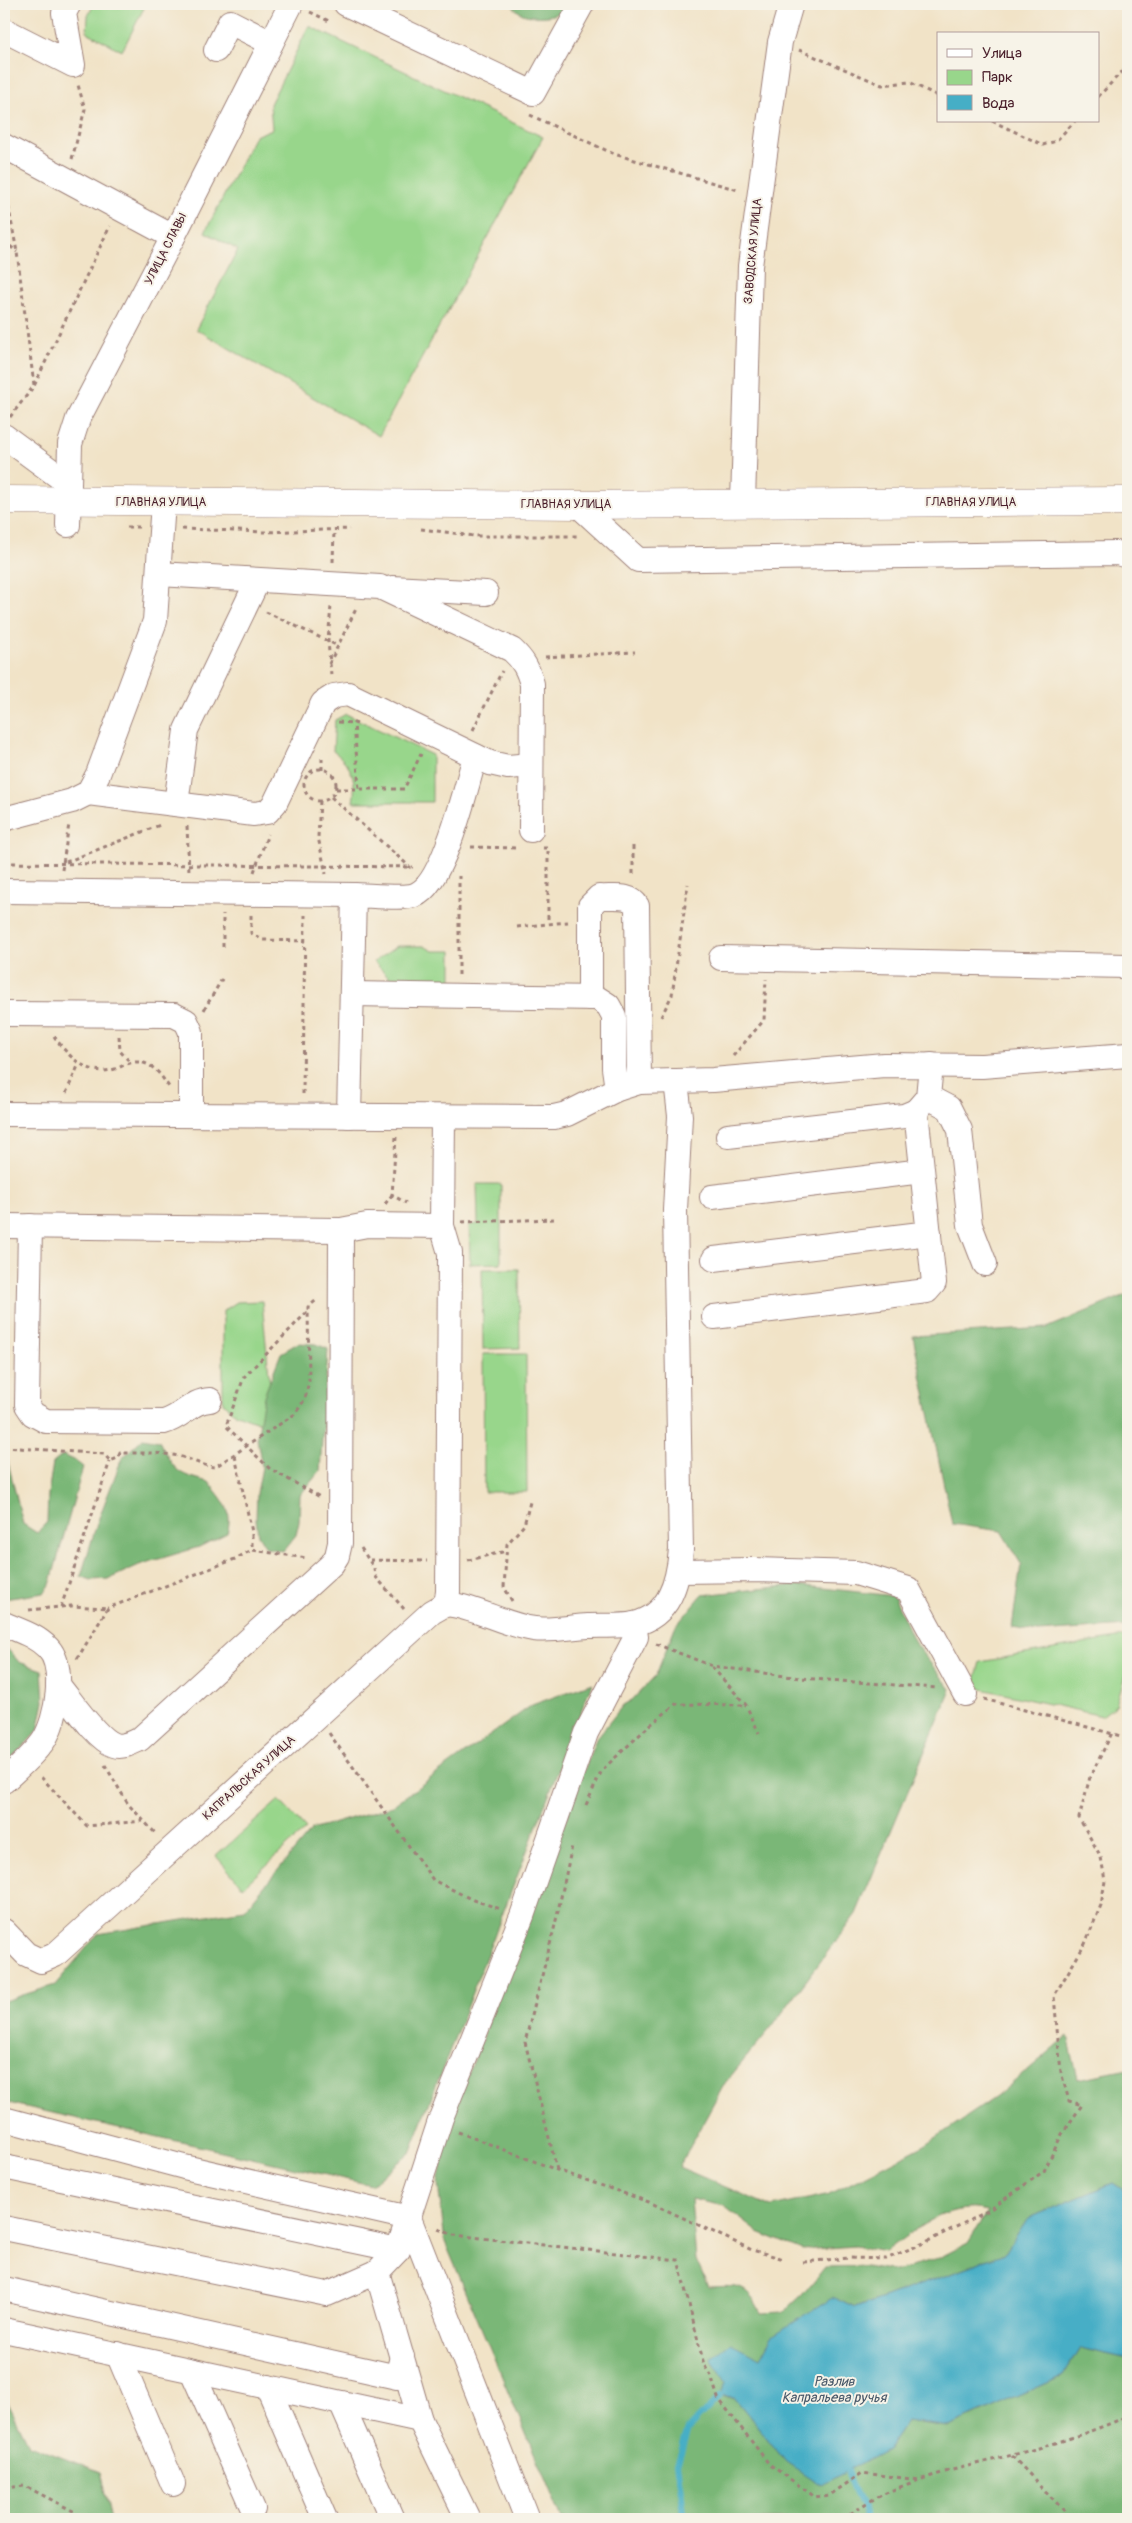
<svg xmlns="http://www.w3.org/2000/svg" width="1132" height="2523" viewBox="0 0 1132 2523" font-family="Pangolin,sans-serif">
<rect width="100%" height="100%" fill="#f7f3e8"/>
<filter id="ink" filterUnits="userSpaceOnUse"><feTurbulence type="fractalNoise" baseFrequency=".02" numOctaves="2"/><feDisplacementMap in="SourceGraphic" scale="10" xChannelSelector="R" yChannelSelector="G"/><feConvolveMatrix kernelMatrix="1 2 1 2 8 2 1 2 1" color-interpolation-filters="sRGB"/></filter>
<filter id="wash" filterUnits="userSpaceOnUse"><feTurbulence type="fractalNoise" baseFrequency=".0096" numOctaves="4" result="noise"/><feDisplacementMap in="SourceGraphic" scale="20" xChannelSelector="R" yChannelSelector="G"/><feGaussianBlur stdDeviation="1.12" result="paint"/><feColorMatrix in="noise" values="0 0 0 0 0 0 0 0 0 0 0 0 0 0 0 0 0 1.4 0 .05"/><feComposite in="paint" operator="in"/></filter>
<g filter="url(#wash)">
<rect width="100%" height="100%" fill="#f1e3c7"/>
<g fill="#98d68b" stroke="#717a5b">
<polygon points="94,4 146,4 122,51 87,32 88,16"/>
<polygon points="309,26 543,137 379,436 196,329 238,250 205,232 255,136 272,129 270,104"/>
<path d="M346 714 432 755V802H353C357 780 352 765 333 751L335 720Z"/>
<polygon points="397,946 424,946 433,951 452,951 452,982 393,981 374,962"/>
<polygon points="477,1184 501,1184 501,1263 470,1264 469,1225 478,1224"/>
<polygon points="482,1269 519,1269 520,1348 483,1349"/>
<polygon points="262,1301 274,1428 234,1413 223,1403 223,1311 237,1302"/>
<polygon points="483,1354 526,1354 527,1492 484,1492"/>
<polygon points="1128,1636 1128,1665 1116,1705 1102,1716 973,1687 980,1662"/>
<polygon points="279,1800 306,1829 243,1887 216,1856"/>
</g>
<g fill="#7ab777" stroke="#626b51" fill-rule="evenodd">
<path d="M510 4H570C563 17 539 18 526 15 520 14 515 8 510 4Z"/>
<polygon points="1128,1294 1128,1626 1038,1632 1012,1628 1021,1564 1001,1531 952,1524 913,1336 1047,1328"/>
<polygon points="298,1343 316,1344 328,1349 320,1471 300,1495 299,1522 296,1535 283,1551 266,1548 258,1535 256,1519 257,1493 262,1467 257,1439 264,1396 281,1353"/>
<path d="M143 1438 159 1441C175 1471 175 1474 209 1482 222 1500 234 1509 227 1533L199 1547 139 1565 109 1579 91 1580 81 1576 97 1523 122 1458Z"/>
<polygon points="4,1446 23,1524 37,1533 47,1522 48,1494 53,1463 63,1455 74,1460 83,1467 50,1585 44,1593 4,1599"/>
<path d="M796 1585 894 1596 916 1645 951 1689 856 1914 770 2029 725 2083 679 2167 772 2207 830 2194 925 2145 996 2097 1068 2036 1078 2079 1128 2069V2193L1113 2183 1027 2219 1005 2253 855 2308 832 2297 760 2358H711L726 2382 721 2397H734L786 2462 887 2450 907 2421 949 2427 1063 2376 1080 2348 1128 2359V2519H562L445 2242 438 2184 448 2128 596 1739 623 1705 632 1700 656 1675 675 1627 702 1595ZM691 2199 724 2206 758 2232 802 2250 855 2246 885 2252C908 2235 937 2210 968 2209 974 2208 982 2210 988 2211L968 2243 933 2261 895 2271 865 2266 825 2267 803 2294 784 2312 761 2313C747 2283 738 2286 708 2287L696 2260Z"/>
<polygon points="4,1645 19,1662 42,1670 44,1702 38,1731 4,1766"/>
<polygon points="592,1683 410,2153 371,2185 4,2102 4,2001 55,1985 98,1934 244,1910 312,1830 392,1806 532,1705"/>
<polygon points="4,2395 29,2445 100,2472 111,2519 4,2519"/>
</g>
<polygon fill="#46aec6" stroke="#486678" points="1113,2183 1128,2193 1128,2359 1080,2348 1063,2376 949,2427 907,2421 887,2450 821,2485 786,2462 734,2397 720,2396 726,2382 711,2358 731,2343 760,2358 772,2336 832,2297 855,2308 1005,2253 1027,2219"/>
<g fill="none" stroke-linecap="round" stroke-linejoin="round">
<g stroke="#46aec6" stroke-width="6">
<polyline points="847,2471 866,2519"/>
<polyline points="685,2519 677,2464 688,2429 720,2396"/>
</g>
</g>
</g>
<g filter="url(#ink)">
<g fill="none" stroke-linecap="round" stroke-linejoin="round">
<g stroke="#9e8179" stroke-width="26">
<g id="minor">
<polyline points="346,4 533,93 582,4"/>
<polyline points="4,30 73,65 64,13 69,4"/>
<polyline points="216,50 230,22 271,43"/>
<polyline points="4,146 173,237"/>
<polyline points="4,436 69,484"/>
<polyline points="743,502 750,266 780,42 791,4"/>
<polyline points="578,505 638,560 1117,553 1128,556"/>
<polyline points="68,525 70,444 78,419 173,237 291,4"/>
<path d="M159 574 380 587 512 650C523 660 528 669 532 684L531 830"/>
<polyline points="392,588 486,593"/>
<polyline points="88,793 254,814 267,812 275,803 323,703 334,696 348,694 490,763 508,767 531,765"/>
<polyline points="176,804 186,730 258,580"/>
<polyline points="4,819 72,801 88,793 98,774 155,621 163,502"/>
<polyline points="4,891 354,895"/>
<polyline points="721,958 1128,966"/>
<polyline points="352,994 597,998 608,1005 614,1016 614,1068 617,1089"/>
<path d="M590 998V906L599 897C612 898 630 893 637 906L639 1082"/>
<polyline points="4,1014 174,1015 186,1021 191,1032 191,1115"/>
<polyline points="928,1097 949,1108 960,1130 970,1225 985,1264"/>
<polyline points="4,1114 554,1117 567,1114 617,1089 639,1082 713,1080 884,1065 982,1066 1128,1055"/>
<path d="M349 1116 354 895C367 895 404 899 415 895 444 884 467 785 475 756"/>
<polyline points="443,1117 442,1226 450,1253 448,1592 446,1604"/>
<polyline points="728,1136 904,1116 916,1111"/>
<polyline points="712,1197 922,1171"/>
<polyline points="4,1226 341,1230 367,1225 442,1226"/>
<path d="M30 1226 27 1405 33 1414 46 1421 164 1422C184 1416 191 1401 210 1400"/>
<polyline points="714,1259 929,1233"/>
<polyline points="714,1317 927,1291 934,1283 916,1111 928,1097 931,1065"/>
<polyline points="679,1571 754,1570 856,1573 908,1589 965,1694"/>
<path d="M446 1604C477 1607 504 1625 534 1629 551 1631 571 1627 588 1626 602 1625 619 1627 634 1624 670 1616 678 1582 681 1550L675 1210 680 1116 676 1081"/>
<path d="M4 1624C20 1631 35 1635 48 1648 66 1667 57 1719 44 1740 33 1756 18 1768 4 1781"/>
<path d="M58 1685C71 1700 96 1739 114 1745 123 1748 131 1743 140 1739L332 1564 337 1556 340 1543 341 1230"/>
<polyline points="4,1931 26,1954 41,1961 55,1955 432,1612 446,1604"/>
<polyline points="4,2119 184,2167 409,2218 527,2519"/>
<polyline points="4,2167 398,2250"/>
<polyline points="4,2228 327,2294 377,2272"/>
<polyline points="4,2289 397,2377 402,2357"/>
<polyline points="4,2330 420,2420"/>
<polyline points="118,2354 173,2484"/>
<polyline points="192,2371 253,2509"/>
<polyline points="268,2387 325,2519"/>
<polyline points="341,2403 392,2519"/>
<polyline points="468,2519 420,2420 377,2272 398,2250 441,2118 522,1916 586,1733 636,1637 634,1624"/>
</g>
</g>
<g stroke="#9e8179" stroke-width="29">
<polyline id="major" points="4,500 578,505 1128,501"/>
</g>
<g stroke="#9e8179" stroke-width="3" stroke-dasharray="4 4" stroke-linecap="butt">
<polyline points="310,12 331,22"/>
<polyline points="799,50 882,85 909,82 938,96"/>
<polyline points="1098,97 1128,65"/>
<polyline points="530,115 614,154 738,190"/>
<polyline points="992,121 1043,145 1056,141 1075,121"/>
<polyline points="72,159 85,109 78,85"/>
<polyline points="4,183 17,252 34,385"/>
<polyline points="4,241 17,252"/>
<polyline points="10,417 34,386 110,226"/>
<polyline points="127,527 141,527"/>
<polyline points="182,529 265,532 350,529"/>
<polyline points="421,529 475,536 579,536"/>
<polyline points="333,562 334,531"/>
<polyline points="266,612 338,646"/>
<polyline points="545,657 635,652"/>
<polyline points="329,664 357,607"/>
<polyline points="331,675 328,641 331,606"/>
<polyline points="338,722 354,723"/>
<polyline points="357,724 354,723 359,789"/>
<polyline points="473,730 502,671"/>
<circle cx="320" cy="785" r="16"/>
<polyline points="322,770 322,757"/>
<polyline points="336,789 404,789 421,754"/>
<polyline points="331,797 411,868"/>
<polyline points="320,801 318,837 326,874"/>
<polyline points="187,826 189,872"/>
<polyline points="633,846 633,878"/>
<polyline points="471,847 517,848"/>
<polyline points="543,848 548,848 548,922"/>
<polyline points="66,862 160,825"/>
<polyline points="4,863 413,867"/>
<polyline points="62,870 69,824"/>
<polyline points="254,872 268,834"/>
<polyline points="251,915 251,933 263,940 305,941"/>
<polyline points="517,927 568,922"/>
<polyline points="223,947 223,914"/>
<polyline points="459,975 459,876"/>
<polyline points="204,1010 222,979"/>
<polyline points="661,1017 672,995 688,884"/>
<path d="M54 1036C68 1057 90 1079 118 1068 126 1064 135 1060 144 1063 156 1067 162 1077 169 1087"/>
<polyline points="119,1036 120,1051 130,1062"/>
<polyline points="733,1056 764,1020 766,979"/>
<polyline points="66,1093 79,1064"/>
<polyline points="303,1094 305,915"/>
<polyline points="396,1137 392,1195 406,1203"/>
<polyline points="385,1204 392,1195"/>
<polyline points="462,1222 554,1219"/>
<polyline points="307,1312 244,1377 226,1426 270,1469 320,1497"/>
<path d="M4 1447 104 1454 110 1461 118 1458 120 1453C139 1453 159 1452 178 1456 192 1459 201 1466 215 1467L295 1414 305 1399 309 1381 308 1307 318 1299"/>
<polyline points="235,1456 252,1532 252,1550"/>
<polyline points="361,1548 374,1568 375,1576 404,1609"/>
<polyline points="370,1560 427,1561"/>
<polyline points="468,1560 507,1551"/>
<polyline points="512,1601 504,1587 507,1544 524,1525 530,1502"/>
<polyline points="61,1607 110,1461"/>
<polyline points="29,1610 71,1606 108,1608"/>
<polyline points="656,1644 712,1666 800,1678 937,1688"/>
<polyline points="77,1659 108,1608 235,1559 252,1550 307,1558"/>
<polyline points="712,1667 746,1705 759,1733"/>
<polyline points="984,1699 1128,1738"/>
<polyline points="329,1733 433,1880 473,1900 501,1909"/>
<polyline points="105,1765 128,1804 156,1834"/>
<polyline points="41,1777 87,1826 143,1821"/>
<polyline points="586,1805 602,1770 649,1726 676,1704 746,1705"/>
<polyline points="458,2132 557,2170 649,2202 752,2250 784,2259"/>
<polyline points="557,2170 525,2042 555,1925 572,1846"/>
<polyline points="438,2229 454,2235 678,2260 704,2365 711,2376 718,2398 769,2464 815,2497 830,2495 862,2473 920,2480"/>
<polyline points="803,2262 849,2258 886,2259 924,2243 988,2211 1044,2171 1062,2134 1082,2105 1069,2101 1061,2072 1054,1996 1085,1944 1101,1905 1105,1881 1101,1857 1079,1818 1090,1777 1112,1733"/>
<polyline points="1012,2456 1072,2519"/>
<polyline points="4,2488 25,2486 75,2512 79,2519"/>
<path d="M844 2519C892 2478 975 2466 1035 2449 1067 2440 1098 2429 1128 2416"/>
</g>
<use href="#minor" stroke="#fff" stroke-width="24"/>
<use href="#major" stroke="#fff" stroke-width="28"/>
</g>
</g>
<g text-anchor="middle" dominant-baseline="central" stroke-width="4" stroke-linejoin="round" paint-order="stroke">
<g font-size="12" fill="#4a1f2b" stroke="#f7f3e8">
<text transform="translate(166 249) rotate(-63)">УЛИЦА СЛАВЫ</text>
<text transform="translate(753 251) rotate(-85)">ЗАВОДСКАЯ УЛИЦА</text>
<text x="161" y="502">ГЛАВНАЯ УЛИЦА</text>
<text x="971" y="502">ГЛАВНАЯ УЛИЦА</text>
<text x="566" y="504">ГЛАВНАЯ УЛИЦА</text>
<text transform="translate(249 1778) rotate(-42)">КАПРАЛЬСКАЯ УЛИЦА</text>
</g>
<g font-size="14" font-style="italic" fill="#485869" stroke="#f7f3e8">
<text x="834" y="2381">Разлив<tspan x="834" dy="16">Капральева ручья</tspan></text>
</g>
</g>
<rect width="1132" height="2523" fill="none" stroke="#f7f3e8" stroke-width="20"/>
<rect x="937" y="32" width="162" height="90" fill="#f7f3e8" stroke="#b29e9c"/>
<rect x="947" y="49" width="25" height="8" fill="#ffffff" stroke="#b29e9c"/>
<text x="982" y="58" font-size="15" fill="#4a1f2b">Улица</text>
<rect x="947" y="70" width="25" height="15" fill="#98d68b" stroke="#b29e9c"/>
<text x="982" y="82" font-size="15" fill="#4a1f2b">Парк</text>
<rect x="947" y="95" width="25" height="15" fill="#46aec6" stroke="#b29e9c"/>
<text x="982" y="108" font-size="15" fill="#4a1f2b">Вода</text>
</svg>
